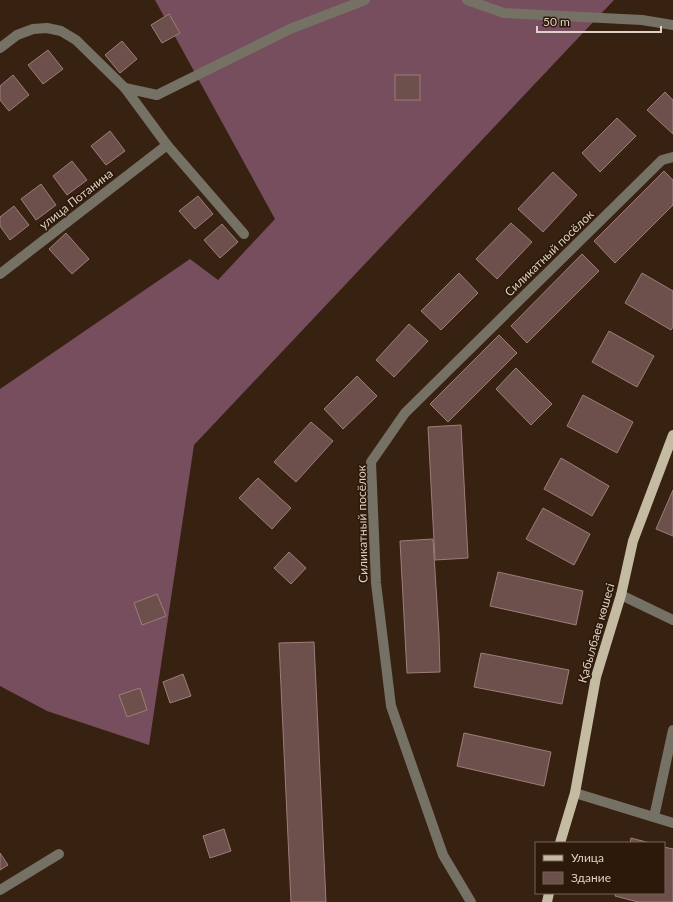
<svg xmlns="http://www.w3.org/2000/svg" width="673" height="902" viewBox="0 0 673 902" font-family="Lato,sans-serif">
<rect width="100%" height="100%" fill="#372212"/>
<polygon fill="#764e5d" points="155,0 614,0 194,445 149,745 47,711 0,686 0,389 190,259 218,280 275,219"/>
<g fill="#6d4f4b" stroke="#9e7d79">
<polygon points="169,14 180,33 162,43 151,25"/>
<polygon points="122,41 137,59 120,73 105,55"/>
<polygon points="48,50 63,69 43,84 28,65"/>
<polygon points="13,75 29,95 9,111 0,100 0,86"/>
<rect x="395" y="75" width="25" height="25"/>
<polygon points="665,92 673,100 673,134 647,110"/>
<polygon points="617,118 636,136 600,172 582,153"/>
<polygon points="110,131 125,151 106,165 91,146"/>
<polygon points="72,161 87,180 67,195 53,176"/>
<polygon points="664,171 673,180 673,205 615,263 594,241"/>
<polygon points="553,172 577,195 543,232 518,209"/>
<polygon points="41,184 56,205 36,220 21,199"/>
<polygon points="198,196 213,214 195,229 179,211"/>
<polygon points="14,206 29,225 10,240 0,226 0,217"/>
<polygon points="511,223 532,242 497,279 476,259"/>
<polygon points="222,224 238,242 220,258 204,240"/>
<polygon points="66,233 89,259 72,274 49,249"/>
<polygon points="582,254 599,271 527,343 511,326"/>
<polygon points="459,273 478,293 441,330 421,311"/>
<polygon points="642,273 673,291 673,327 671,330 625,303"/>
<polygon points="409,324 428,341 394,377 376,360"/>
<polygon points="609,331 654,356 637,387 592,362"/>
<polygon points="499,335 517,353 448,422 430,404"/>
<polygon points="516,368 552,404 531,425 496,389"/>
<polygon points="357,376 377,396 343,429 324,409"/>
<polygon points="583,395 633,422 617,453 567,426"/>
<polygon points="311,422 333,441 296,482 274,462"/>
<polygon points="461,425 468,558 435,560 428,427"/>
<polygon points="561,458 609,486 592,516 544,489"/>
<polygon points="258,478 291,508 272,529 239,498"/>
<polygon points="673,490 673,536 656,529"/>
<polygon points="543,508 590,534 574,565 526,539"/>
<polygon points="433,539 439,635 440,672 407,673 400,541"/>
<polygon points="289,552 306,568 291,584 274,568"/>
<polygon points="498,572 583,591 576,625 490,606"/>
<polygon points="157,594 166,616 142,625 134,603"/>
<polygon points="314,642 326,902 291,902 279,643"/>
<polygon points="481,653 569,670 562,704 474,687"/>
<polygon points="183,674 191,696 170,703 163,682"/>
<polygon points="140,688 147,710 127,717 119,695"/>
<polygon points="464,733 551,752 544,786 457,766"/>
<polygon points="224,829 231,851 210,858 203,836"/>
<polygon points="631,838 650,843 630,843"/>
<polygon points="664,847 673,849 673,902 638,902 615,896 616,893 664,893"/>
<polygon points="0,853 8,865 0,870"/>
</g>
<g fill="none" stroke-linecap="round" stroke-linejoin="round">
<g stroke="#757165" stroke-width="10">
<polyline points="467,0 504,13 642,20 673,25"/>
<polyline points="0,48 17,35 33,29 47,28 61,31 76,40 125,88 167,145 244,234"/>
<polyline points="125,88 157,95 290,29 365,0"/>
<polyline points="0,274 167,145"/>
<polyline points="621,595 673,620"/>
<polyline points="575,793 673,823"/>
<polyline points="654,817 673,730"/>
<polyline points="0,890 59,854"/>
<polyline points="471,902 443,855 391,706 376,583 371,462 405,413 662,160 673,157"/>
</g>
<g stroke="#c4bba2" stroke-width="10">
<polyline points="560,843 575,793 596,677 621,595 633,541 673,435"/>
<polyline points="547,902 549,893"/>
</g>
</g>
<g text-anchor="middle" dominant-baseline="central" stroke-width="3.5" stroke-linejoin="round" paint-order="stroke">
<g font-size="12" fill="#dfd1c7" stroke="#2c1909">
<text transform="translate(76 199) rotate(-38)">улица Потанина</text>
<text transform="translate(549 253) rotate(-44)">Силикатный посёлок</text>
<text transform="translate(362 524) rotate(-91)">Силикатный посёлок</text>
<text transform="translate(596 633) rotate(-74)">Қабылбаев көшесі</text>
</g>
</g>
<rect x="535" y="842" width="130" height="52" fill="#2c1909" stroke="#746355"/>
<rect x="543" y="855" width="20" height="6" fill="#c4bba2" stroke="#746355"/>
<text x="571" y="862" font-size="12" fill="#dfd1c7">Улица</text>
<rect x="543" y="872" width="20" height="12" fill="#6d4f4b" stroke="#746355"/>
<text x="571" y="882" font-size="12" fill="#dfd1c7">Здание</text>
<path d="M537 26v6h124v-6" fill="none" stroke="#dfd1c7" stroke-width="2"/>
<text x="543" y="26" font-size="12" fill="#dfd1c7" stroke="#2c1909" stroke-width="3" paint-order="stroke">50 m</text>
</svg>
